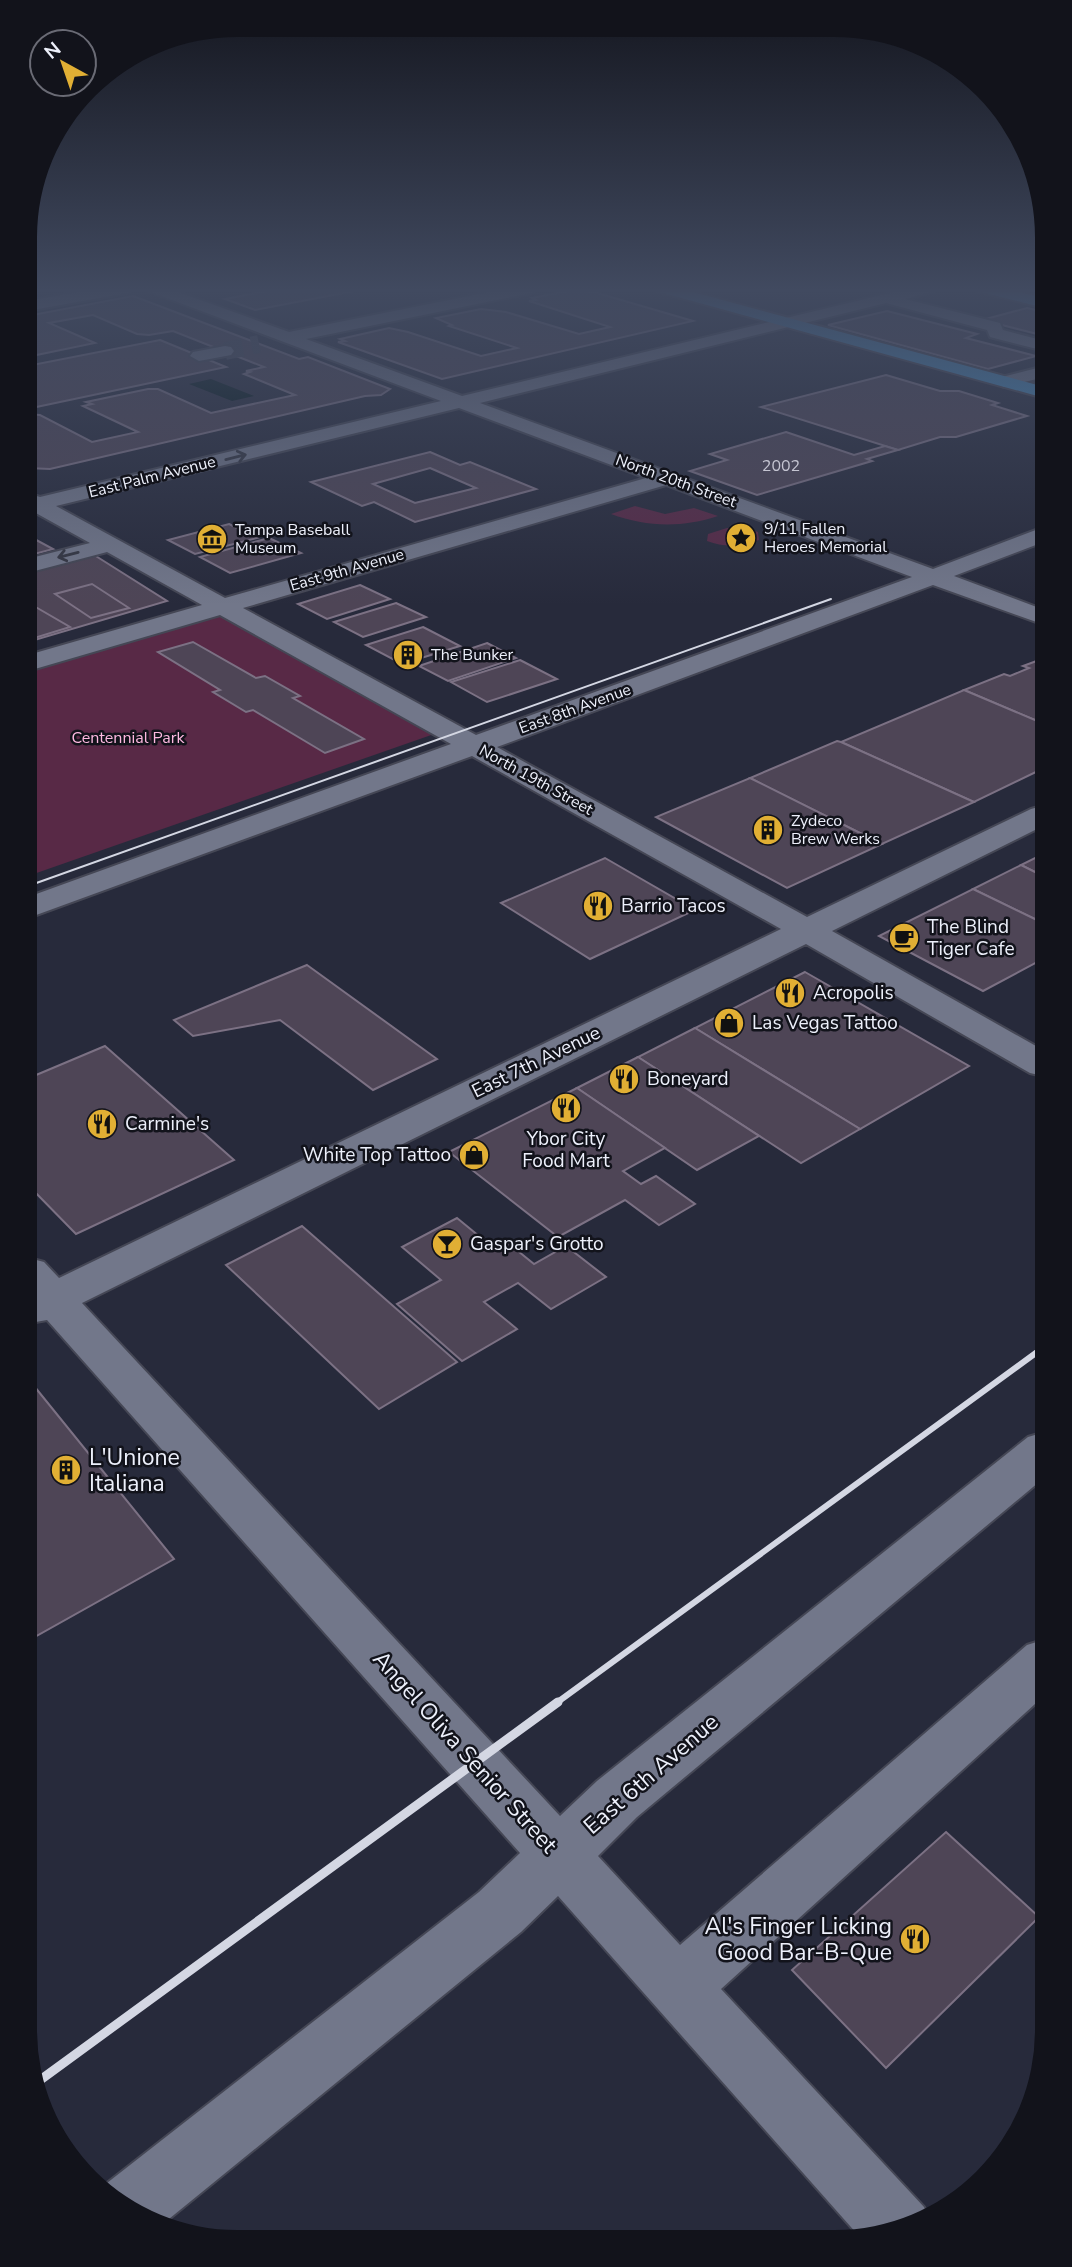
<svg xmlns="http://www.w3.org/2000/svg" width="1072" height="2267" viewBox="0 0 1072 2267" font-family="'Nunito Sans',sans-serif">
<rect width="100%" height="100%" fill="#272a3b"/>
<g fill="#582946">
<path d="M635 506 665 514 694 508 718 516C682 528 646 527 611 514Z"/>
<path d="M727 528H746L758 532 759 540C740 546 726 548 707 541L708 534Z"/>
<polygon points="222,610 437,733 28,876 28,667"/>
</g>
<polygon fill="#001519" points="211,379 254,396 232,401 189,384"/>
<g fill="#4e4556" stroke="#7c7184" stroke-width="2" fill-rule="evenodd">
<polygon points="283,288 370,288 255,310 225,299"/>
<polygon points="573,290 594,292 693,321 442,379 338,342 345,341 340,339 389,328 408,332 481,356 517,348 449,326 452,325 436,318 481,309 506,312 579,334 610,327 529,301 536,300 532,298"/>
<polygon points="133,296 299,359 308,357 390,389 381,395 365,396 50,469 27,468 27,414 40,415 92,442 138,432 83,406 92,404 86,402 148,389 158,389 211,413 295,395 244,374 250,372 246,371 264,367 173,331 149,335 137,334 93,315 49,323 95,343 27,357 27,316"/>
<polygon points="1027,308 1041,311 1041,335 982,320"/>
<polygon points="887,311 977,334 966,338 1036,356 988,369 828,325"/>
<polygon points="160,340 226,367 27,409 27,366"/>
<polygon points="886,375 940,391 959,391 998,403 992,405 1027,416 956,437 940,437 898,450 761,407"/>
<polygon points="786,432 854,455 885,446 898,450 867,459 872,461 757,495 690,471 727,460 710,454"/>
<path d="M430 452 460 465 470 462 536 489 415 522 374 502 362 506 311 482ZM430 468 476 488 415 503 373 484Z"/>
<polygon points="229,524 257,538 195,554 168,540"/>
<polygon points="27,535 53,549 27,556"/>
<polygon points="269,538 301,553 230,573 200,557"/>
<polygon points="91,553 167,601 28,642 27,569"/>
<polygon points="92,584 129,608 91,618 55,594"/>
<polygon points="360,585 390,599 327,619 298,604"/>
<polygon points="27,602 70,627 28,640"/>
<polygon points="396,603 426,617 363,637 334,622"/>
<polygon points="423,627 460,646 402,664 366,645"/>
<polygon points="193,642 256,678 265,676 300,696 293,698 364,739 325,753 253,710 246,712 213,692 220,690 158,652"/>
<polygon points="487,643 516,658 448,681 419,666"/>
<polygon points="1042,659 1042,723 964,690 1004,674 1010,676 1029,668 1023,666"/>
<polygon points="520,660 557,679 487,702 451,682"/>
<polygon points="964,690 1042,723 1042,769 974,802 841,742"/>
<polygon points="837,741 841,742 974,802 882,844 750,778"/>
<polygon points="750,778 882,844 787,888 656,817"/>
<polygon points="1043,854 1043,876 1021,865"/>
<polygon points="605,858 695,910 590,959 501,903"/>
<polygon points="1021,865 1043,876 1043,923 973,889"/>
<polygon points="973,889 1043,923 1043,959 983,991 879,936"/>
<polygon points="307,965 437,1059 373,1090 280,1020 193,1036 174,1020"/>
<polygon points="805,972 969,1066 860,1129 695,1028"/>
<polygon points="695,1028 860,1129 801,1163 638,1057"/>
<polygon points="105,1046 234,1160 76,1234 29,1186 29,1078"/>
<polygon points="638,1057 759,1136 697,1170 577,1088"/>
<polygon points="577,1088 665,1148 623,1171 641,1184 656,1176 695,1204 659,1225 625,1200 558,1237 449,1152"/>
<polygon points="457,1218 496,1250 508,1243 534,1264 566,1246 606,1277 551,1309 518,1283 484,1302 517,1329 462,1361 397,1304 441,1280 402,1247"/>
<polygon points="302,1226 457,1362 379,1409 226,1265"/>
<polygon points="30,1381 174,1559 31,1639"/>
<polygon points="946,1832 1039,1917 886,2068 792,1970"/>
</g>
<g fill="none" stroke-linecap="round" stroke-linejoin="round">
<polyline stroke="#454858" stroke-width="18" stroke-dasharray="18 9" stroke-linecap="butt" points="225,351 259,344"/>
<g stroke="#454755" stroke-width="4">
<g id="minor">
<polygon points="102,288 135,288 127,293 27,311 27,301"/>
<path d="M145 288H167L289 332 509 288H539L531 293 306 339 462 396 911 288H938L935 291 905 299 1000 323 1003 330 1041 340V350L990 337 987 330 886 303 480 403 933 569 1041 528V543L954 576 1042 609V624L933 585 497 747 807 917 1031 809 1042 806 1043 826 832 931 1043 1050V1076L1030 1073 806 944 82 1303 560 1816 597 1781 1028 1437 1045 1432V1477L637 1817 598 1856 680 1945 1027 1645 1046 1639V1694L721 1989 924 2207 929 2218 891 2235H858L558 1896 521 1932 164 2223 103 2193 107 2183 479 1892 520 1853 47 1320 30 1323 29 1258 44 1262 59 1278 781 929 472 756 28 918V897L451 744 220 615 28 671V655L202 605 107 552 27 573V559L90 543 34 512 27 513V493L40 497 441 401 148 291ZM459 408 646 478 225 598 56 506ZM666 485 912 577 476 735 243 608Z"/>
<polygon points="225,346 231,347 234,351 231,355 199,361 190,356 193,352"/>
<polygon points="1041,367 1041,378 1004,387 995,382 998,378"/>
</g>
</g>
<g stroke="#454755" stroke-width="4">
<g id="major">
<polygon points="653,288 678,288 1041,386 1041,397 656,291"/>
<polygon points="974,288 1001,288 1041,297 1041,307 977,291"/>
</g>
</g>
<use href="#minor" fill="#72778a" fill-rule="evenodd"/>
<use href="#major" fill="#468ec2" fill-rule="evenodd"/>
<polyline stroke="#d4d7e3" stroke-width="2" points="28,886 831,599"/>
<polyline stroke="#d4d7e3" stroke-width="6" points="555,1704 1044,1347"/>
<polyline stroke="#d4d7e3" stroke-width="9" points="32,2086 558,1702"/>
</g>
<defs><path id="oneway-shaft" d="M-6 0H5M1.5-3L5.5 0L1.5 3" fill="none" stroke-width="1.6" stroke-linecap="round" stroke-linejoin="round" transform="scale(1.75)"/></defs>
<g stroke="#343642">
<use href="#oneway-shaft" transform="translate(236 457) rotate(-14)"/>
<use href="#oneway-shaft" transform="translate(68 555) rotate(166)"/>
</g>
<linearGradient id="sky" x2="0" y2="1"><stop stop-color="#151720"/><stop offset="0.48" stop-color="#414a60"/><stop offset="1" stop-color="#414a60" stop-opacity="0"/></linearGradient>
<rect width="1072" height="605" fill="url(#sky)"/>
<defs>
<g id="sight-disc" transform="scale(1.575)"><circle r="9.5" fill="#e1af34" stroke="#12131b"/><path d="M0-6L1.8-2.2L6-1.7L2.9 1.2L3.7 5.4L0 3.3L-3.7 5.4L-2.9 1.2L-6-1.7L-1.8-2.2Z" fill="#111"/></g>
<g id="museum-disc" transform="scale(1.575)"><circle r="9.5" fill="#e1af34" stroke="#12131b"/><path d="M0-6L6-3V-2H-6V-3ZM-5-1h2V3h-2ZM-1-1h2V3h-2ZM3-1h2V3H3ZM-6 4H6V6H-6Z" fill="#111"/></g>
<g id="building-disc" transform="scale(1.575)"><circle r="9.5" fill="#e1af34" stroke="#12131b"/><path d="M-4-6H4V6H1V3H-1V6H-4ZM-2.5-4.3h1.7v1.8h-1.7ZM.8-4.3h1.7v1.8H.8ZM-2.5-1h1.7V.8h-1.7ZM.8-1h1.7V.8H.8Z" fill="#111"/></g>
<g id="restaurant-disc" transform="scale(1.575)"><circle r="9.5" fill="#e1af34" stroke="#12131b"/><path d="M-5-6h1v4h1v-4h1v4h1v-4h1v5L-1.5 .5V6h-2V.5L-5-1ZM5-6V6H3V1.5H1.5Q1.5-4 5-6Z" fill="#111"/></g>
<g id="cafe-disc" transform="scale(1.575)"><circle r="9.5" fill="#e1af34" stroke="#12131b"/><path d="M-5.5-4.5H6V0H3Q3 3.5 0 3.5H-2.5Q-5.5 3.5-5.5 0ZM3-3.2v2h1.7v-2ZM-6 4.5H4V6H-6Z" fill="#111"/></g>
<g id="shop-disc" transform="scale(1.575)"><circle r="9.5" fill="#e1af34" stroke="#12131b"/><path d="M-5-2.5h2.3a2.7 3.5 0 0 1 5.4 0H5L5.5 6h-11ZM-1.5-2.5h3a1.5 2.3 0 0 0-3 0Z" fill="#111"/></g>
<g id="bar-disc" transform="scale(1.575)"><circle r="9.5" fill="#e1af34" stroke="#12131b"/><path d="M-6-5H6L.8 .8V4.5H3.5V6h-7V4.5H-.8V.8Z" fill="#111"/></g>
</defs>
<g fill-rule="evenodd">
<use href="#sight-disc" x="741" y="538"/>
<use href="#museum-disc" x="212" y="539"/>
<use href="#building-disc" x="408" y="655"/>
<use href="#building-disc" x="768" y="830"/>
<use href="#restaurant-disc" x="598" y="906"/>
<use href="#cafe-disc" x="904" y="938"/>
<use href="#restaurant-disc" x="790" y="993"/>
<use href="#shop-disc" x="729" y="1023"/>
<use href="#restaurant-disc" x="624" y="1079"/>
<use href="#restaurant-disc" x="566" y="1108"/>
<use href="#restaurant-disc" x="102" y="1124"/>
<use href="#shop-disc" x="474" y="1155"/>
<use href="#bar-disc" x="447" y="1244"/>
<use href="#building-disc" x="66" y="1470"/>
<use href="#restaurant-disc" x="915" y="1939"/>
</g>
<g text-anchor="middle" dominant-baseline="central" stroke-width="5" stroke-linejoin="round" paint-order="stroke">
<g font-size="16" fill="#c5c5d2">
<text x="781" y="466">2002</text>
</g>
<g font-size="16" fill="#edf0fb" stroke="#12131b">
<text transform="translate(152 477) rotate(-14)">East Palm Avenue</text>
<text transform="translate(676 481) rotate(20)">North 20th Street</text>
<text transform="translate(347 570) rotate(-16)">East 9th Avenue</text>
<text transform="translate(575 709) rotate(-20)">East 8th Avenue</text>
<text transform="translate(536 780) rotate(29)">North 19th Street</text>
</g>
<g font-size="16" fill="#edf0fb" stroke="#12131b" text-anchor="start">
<text x="764" y="529">9/11 Fallen<tspan x="764" dy="18">Heroes Memorial</tspan></text>
<text x="235" y="530">Tampa Baseball<tspan x="235" dy="18">Museum</tspan></text>
<text x="431" y="655">The Bunker</text>
<text x="791" y="821">Zydeco<tspan x="791" dy="18">Brew Werks</tspan></text>
</g>
<g font-size="16" fill="#feb9e1" stroke="#12131b">
<text x="128" y="738">Centennial Park</text>
</g>
<g font-size="19" fill="#edf0fb" stroke="#12131b" text-anchor="start">
<text x="621" y="906">Barrio Tacos</text>
<text x="927" y="927">The Blind<tspan x="927" dy="22">Tiger Cafe</tspan></text>
<text x="813" y="993">Acropolis</text>
<text x="752" y="1023">Las Vegas Tattoo</text>
<text x="647" y="1079">Boneyard</text>
<text x="125" y="1124">Carmine's</text>
<text x="566" y="1139" text-anchor="middle">Ybor City<tspan x="566" dy="22">Food Mart</tspan></text>
<text x="451" y="1155" text-anchor="end">White Top Tattoo</text>
<text x="470" y="1244">Gaspar's Grotto</text>
</g>
<g font-size="19" fill="#edf0fb" stroke="#12131b">
<text transform="translate(536 1062) rotate(-26)">East 7th Avenue</text>
</g>
<g font-size="23" fill="#edf0fb" stroke="#12131b" text-anchor="start">
<text x="89" y="1457">L'Unione<tspan x="89" dy="26">Italiana</tspan></text>
<text x="892" y="1926" text-anchor="end">Al's Finger Licking<tspan x="892" dy="26">Good Bar-B-Que</tspan></text>
</g>
<g font-size="23" fill="#edf0fb" stroke="#12131b">
<text transform="translate(465 1752) rotate(48)">Angel Oliva Senior Street</text>
<text transform="translate(651 1774) rotate(-41)">East 6th Avenue</text>
</g>
</g>
<path d="M0 0H1072V2267H0ZM237 37H835A200 200 0 0 1 1035 237V2030A200 200 0 0 1 835 2230H237A200 200 0 0 1 37 2030V237A200 200 0 0 1 237 37Z" fill="#12131b" fill-rule="evenodd"/>
<g transform="translate(63 63) rotate(320)"><circle r="33" fill="#12131b" stroke="#6a6b75" stroke-width="2"/>
<path d="M0-5L12 26L0 18L-12 26Z" fill="#e1af34"/>
<text y="-10" font-size="19" font-weight="bold" text-anchor="middle" fill="#edf0fb">N</text>
</g>
</svg>
